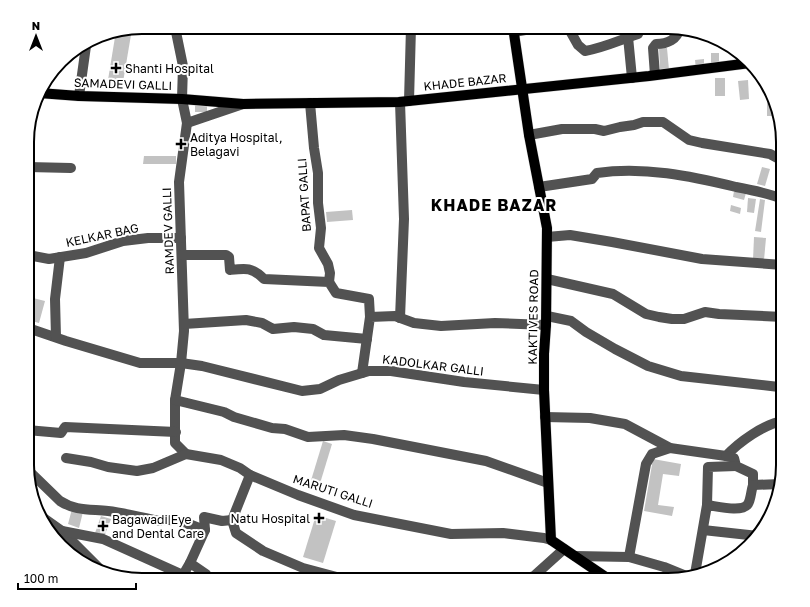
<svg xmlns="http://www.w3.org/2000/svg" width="810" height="607" viewBox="0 0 810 607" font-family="'Golos Text',sans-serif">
<rect width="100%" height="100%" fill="#fff"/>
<g fill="#c2c2c2">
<rect x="589" y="27" width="13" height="7"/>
<rect x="613" y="27" width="10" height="6"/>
<polygon points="132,29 122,88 107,86 116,31"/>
<polygon points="659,48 667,48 669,70 660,70"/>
<rect x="711" y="53" width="8" height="11"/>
<polygon points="704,59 704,69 696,70 695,60"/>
<rect x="715" y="78" width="10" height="18"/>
<polygon points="748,80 749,99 740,100 738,81"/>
<polygon points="767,101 773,101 777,116 767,116"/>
<rect x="195" y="105" width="12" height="7"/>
<polygon points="144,156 176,156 176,164 143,164"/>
<polygon points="762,167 770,169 765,186 757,184"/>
<polygon points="734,191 746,193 744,200 733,197"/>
<polygon points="748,198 756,199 754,213 747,212"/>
<polygon points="760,199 765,200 761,232 755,231"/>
<polygon points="731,205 741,208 740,214 730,211"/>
<polygon points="352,210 353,220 327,222 326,212"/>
<polygon points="754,237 766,238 764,260 753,260"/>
<polygon points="33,298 45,301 39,323 28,320"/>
<polygon points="323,441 332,444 318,490 309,487"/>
<polygon points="653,459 681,464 679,476 663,474 658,505 674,507 672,516 644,511"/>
<polygon points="72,509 83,512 79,528 68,524"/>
<polygon points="316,515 336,521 323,563 303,557"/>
<polygon points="101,516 111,519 104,537 95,533"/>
</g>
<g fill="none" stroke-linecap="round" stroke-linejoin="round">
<g stroke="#dbdbdb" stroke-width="11">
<g id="major">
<polyline points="513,27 529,135 547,228 546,325 544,354 544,390 551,540 610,580"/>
<polyline points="39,93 79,96 182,99 243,104 399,102 649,76 750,63"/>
</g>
</g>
<g stroke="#525252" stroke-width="10">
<polyline points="175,27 183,66 182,99 187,123 179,182 184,331 181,363 175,400 175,443 186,454 221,460 240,468 250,475 298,495 354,515 451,534 503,533 544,538 551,540"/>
<path d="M564 27 569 29 578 45 585 51C603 48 620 40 638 34L641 27"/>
<polyline points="514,32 542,27"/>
<polyline points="628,37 632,78"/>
<path d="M655 75 653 48 656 44C667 44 677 40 680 28"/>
<polyline points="79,96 86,46 84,45"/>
<polyline points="409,101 411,27"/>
<polyline points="310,103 314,148 318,173 318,203 321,228 319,248 328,264 330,273 329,282"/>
<polyline points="187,123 243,104"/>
<polyline points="529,135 562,129 595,129 604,131 620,127 634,125 643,122 663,122 689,140 702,143 770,154 783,161"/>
<polyline points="28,167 71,168"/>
<path d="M539 187 592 179 597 173C643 166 691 176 736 187 752 190 768 193 783 199"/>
<polyline points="547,237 570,235 612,242 702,259 783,265"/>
<polyline points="28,255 49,259 86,253 123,241 148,238 181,238"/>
<path d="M182 255H226L229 257 230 270C246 268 252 267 264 279L329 282 336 293 369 299 370 317"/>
<polyline points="547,279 613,294 646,314 659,317 672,319 684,319 705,312 719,314 783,317"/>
<polyline points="547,316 571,321 586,332 615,349 648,366 681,376 779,387 783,394"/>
<polyline points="400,318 404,219 400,102"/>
<polyline points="184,324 246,320 262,323 273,329 294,327 313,329 324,335 367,339"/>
<polyline points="28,328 66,341 140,363 181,363 202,366 302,391 320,389 339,380 369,371 391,371 464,382 544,390"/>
<polyline points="56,337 55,299 60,257"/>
<polyline points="362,373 370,317 395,316 414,323 441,326 495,323 546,325"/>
<polyline points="175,400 224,412 234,417 272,428 285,429 308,437 344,435 373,439 486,461 548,483"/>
<path d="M545 417 590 418 625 424 670 448 726 456C739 442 764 424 783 421"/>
<polyline points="27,430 61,433 65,427 176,432"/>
<polyline points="726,456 734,458 736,466 753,474 753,485 780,484"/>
<polyline points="66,458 91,462 108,467 137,471 153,468 186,454"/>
<path d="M27 469 60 501C75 511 91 509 108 511 125 513 143 518 160 521 175 517 190 525 205 530"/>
<polyline points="250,475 232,520 236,533 263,551 303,568 348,580"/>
<polyline points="707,505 708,467 736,466"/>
<polyline points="38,514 62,531 104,573"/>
<polyline points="703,530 758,536"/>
<polyline points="62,531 103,539 183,575 190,563"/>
<polyline points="575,556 629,557 664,567 686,576"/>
<polyline points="629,557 646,464 652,454 670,448"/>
<path d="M695 574 707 505C716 506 742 513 748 504 751 499 751 491 753 485"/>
<polyline points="209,580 206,574 190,563 205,530 204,517 222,521 232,520"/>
<polyline points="521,580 534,576 564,549"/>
</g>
<use href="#major" stroke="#000" stroke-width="10"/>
</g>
<g fill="#000" stroke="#fff" stroke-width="1.5">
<path d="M114 62h4v4h4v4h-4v4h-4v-4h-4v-4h4z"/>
<path d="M179 138h4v4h4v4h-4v4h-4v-4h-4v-4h4z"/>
<path d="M317 512h4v4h4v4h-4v4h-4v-4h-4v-4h4z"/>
<path d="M101 520h4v4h4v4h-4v4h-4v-4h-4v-4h4z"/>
</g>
<g text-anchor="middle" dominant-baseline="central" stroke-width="4" stroke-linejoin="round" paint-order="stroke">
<g font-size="12" fill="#000" stroke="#fff" text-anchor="start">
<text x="125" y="68">Shanti Hospital</text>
<text x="190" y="137">Aditya Hospital,<tspan x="190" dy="14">Belagavi</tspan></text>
<text x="310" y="518" text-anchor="end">Natu Hospital</text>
<text x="112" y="519">Bagawadi Eye<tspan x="112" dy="14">and Dental Care</tspan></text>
</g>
<g font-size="12" fill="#000" stroke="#fff">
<text transform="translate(465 82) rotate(-6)">KHADE BAZAR</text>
<text transform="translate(123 84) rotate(2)">SAMADEVI GALLI</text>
<text transform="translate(304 195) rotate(-94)">BAPAT GALLI</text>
<text transform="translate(168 231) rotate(-92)">RAMDEV GALLI</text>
<text transform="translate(102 235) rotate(-12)">KELKAR BAG</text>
<text transform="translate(533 317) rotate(-89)">KAKTIVES ROAD</text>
<text transform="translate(433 365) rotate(7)">KADOLKAR GALLI</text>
<text transform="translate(333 491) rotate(18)">MARUTI GALLI</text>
</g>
<g font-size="16" font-weight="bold" letter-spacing="1" fill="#000" stroke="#fff">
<text x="494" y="205">KHADE BAZAR</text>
</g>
</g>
<path d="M0 0H810V607H0ZM142 34H668A108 108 0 0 1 776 142V465A108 108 0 0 1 668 573H142A108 108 0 0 1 34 465V142A108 108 0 0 1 142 34Z" fill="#fff" fill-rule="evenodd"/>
<path fill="none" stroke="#000" stroke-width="2" d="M142 34H668A108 108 0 0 1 776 142V465A108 108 0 0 1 668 573H142A108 108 0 0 1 34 465V142A108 108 0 0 1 142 34Z"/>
<g transform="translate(36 36)" stroke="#ffffff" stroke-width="3" paint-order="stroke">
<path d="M0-3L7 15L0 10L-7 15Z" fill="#000000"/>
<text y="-6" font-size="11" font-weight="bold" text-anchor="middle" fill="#000000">N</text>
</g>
<path d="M18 583v6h118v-6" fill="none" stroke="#000000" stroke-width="2"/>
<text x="24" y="583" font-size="12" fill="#000000" stroke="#ffffff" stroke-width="3" paint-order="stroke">100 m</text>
</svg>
